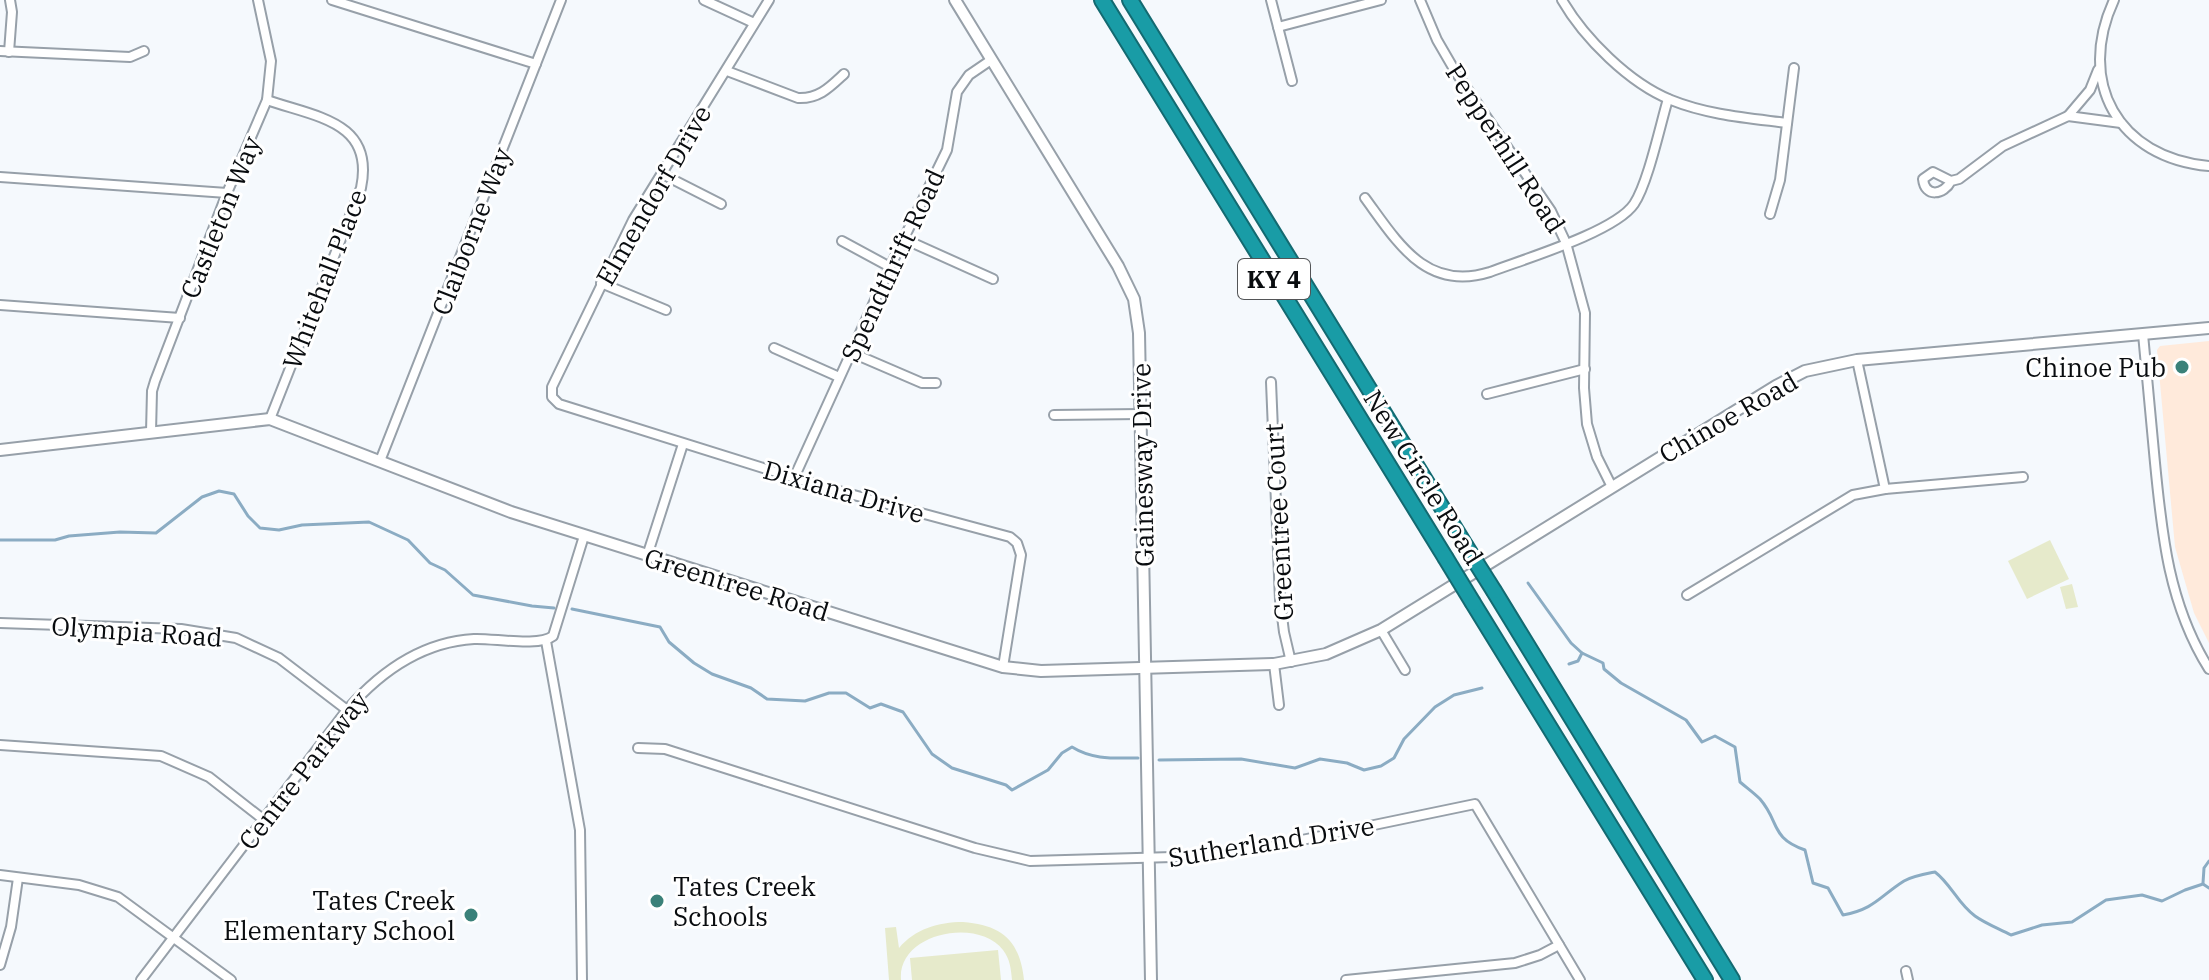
<svg xmlns="http://www.w3.org/2000/svg" width="2209" height="980" viewBox="0 0 2209 980" font-family="'IBM Plex Serif',serif">
<rect width="100%" height="100%" fill="#f5f9fd"/>
<polygon fill="#ffeadb" points="2209,341 2209,643 2194,613 2175,547 2157,350 2160,346"/>
<g fill="#e6eacb">
<polygon points="2050,540 2069,579 2027,599 2008,561"/>
<polygon points="2072,584 2078,607 2066,609 2060,587"/>
<path d="M963 922C1001 925 1020 940 1024 980H1012C1011 969 1010 959 1003 950 978 917 897 933 901 980H889L885 928 896 927 899 948C915 929 938 922 963 922Z"/>
<polygon points="998,950 1001,980 912,980 910,958"/>
</g>
<g fill="none" stroke-linecap="round" stroke-linejoin="round">
<g stroke="#8bacc3" stroke-width="3">
<polyline points="0,540 55,540 69,536 120,532 156,533 202,497 219,491 234,494 248,516 260,528 279,530 302,525 369,522 408,540 430,563 445,570 473,595 532,606 554,608"/>
<polyline points="1528,583 1571,643 1582,653"/>
<path d="M572 609 660 627 669 642 694 663 712 674 751 688 767 699 805 701 829 693H846L870 708 881 704 903 712 932 754 952 768 1006 785 1012 790 1048 770 1062 753 1072 747C1093 760 1114 758 1138 758"/>
<path d="M1569 664 1578 661 1582 653 1603 663 1604 669 1621 683 1686 720 1702 742 1715 736 1735 747 1740 782C1747 788 1754 793 1760 799 1780 822 1770 838 1805 850L1813 883 1828 888 1843 915C1875 909 1880 896 1904 881 1913 876 1925 874 1935 872 1951 884 1958 904 1975 916 1986 924 2000 929 2011 935L2042 925 2072 922 2106 900 2142 895 2162 901 2185 890 2203 884 2209 888"/>
<polyline points="1159,760 1241,759 1295,768 1320,759 1347,763 1364,770 1381,766 1394,758 1404,739 1435,707 1454,695 1482,688"/>
<polyline points="2203,883 2204,868 2209,861"/>
</g>
<g stroke="#97a0a9" stroke-width="12">
<g id="minor">
<polyline points="332,0 536,64"/>
<polyline points="704,0 754,23"/>
<polyline points="769,0 633,220 552,387 552,397 559,404 824,487 1010,537 1017,543 1021,555 1003,667"/>
<polyline points="1271,0 1292,81"/>
<polyline points="1420,0 1437,40 1455,71 1551,211 1566,243 1585,313 1584,388 1587,424 1597,457 1612,487"/>
<path d="M1562 0C1584 38 1629 83 1671 100 1708 115 1748 118 1787 123"/>
<path d="M2114 0C2076 82 2118 158 2209 166"/>
<polyline points="1278,27 1381,0"/>
<polyline points="0,51 130,57 144,51"/>
<polyline points="9,52 12,12 10,0"/>
<path d="M727 71 798 98C819 99 830 87 844 74"/>
<path d="M267 100C315 117 375 121 361 188L270 419"/>
<polyline points="2068,116 2090,90 2098,70"/>
<polyline points="662,174 721,204"/>
<polyline points="0,177 227,193"/>
<path d="M1951 181C1944 195 1925 198 1923 179L1933 172 1951 181 1959 179 2003 146 2068 116 2121 123"/>
<path d="M1365 198C1398 243 1426 292 1490 272 1524 259 1615 232 1634 204 1648 183 1660 126 1668 99"/>
<polyline points="1770,214 1780,180 1794,68"/>
<polyline points="904,239 993,279"/>
<polyline points="842,241 890,267"/>
<polyline points="601,283 666,310"/>
<polyline points="0,305 180,318"/>
<path d="M2143 334C2147 377 2151 420 2155 463 2162 536 2169 605 2209 669"/>
<polyline points="774,348 839,377"/>
<polyline points="850,352 922,383 936,383"/>
<polyline points="1857,360 1885,489"/>
<polyline points="1271,382 1280,600 1284,632 1291,662"/>
<polyline points="1487,394 1585,369"/>
<polyline points="1054,415 1141,414"/>
<polyline points="151,432 152,391 155,381 227,193 267,100 271,61 258,0"/>
<polyline points="380,461 561,0"/>
<polyline points="794,478 890,267 947,150 957,92 969,75 991,60"/>
<polyline points="647,556 683,444"/>
<polyline points="1687,595 1853,495 1885,489 2023,477"/>
<polyline points="0,623 181,629 236,638 279,658 347,710"/>
<polyline points="1381,630 1405,670"/>
<polyline points="546,641 580,830 582,980"/>
<polyline points="1274,664 1279,705"/>
<polyline points="0,745 161,756 209,777 264,820"/>
<polyline points="638,748 665,749 975,848 1030,861 1208,856 1273,846 1475,804 1580,980"/>
<polyline points="0,875 79,885 118,897 231,980"/>
<polyline points="0,965 11,927 18,878"/>
<polyline points="1906,971 1908,980"/>
<path d="M141 980 347 710C380 672 422 642 474 639 493 638 539 647 553 636L584 536"/>
<polyline points="1346,980 1515,963 1540,955 1559,945"/>
</g>
</g>
<g stroke="#97a0a9" stroke-width="14">
<g id="tertiary">
<polyline points="955,0 1118,266 1134,299 1139,333 1151,980"/>
<polyline points="0,450 270,419 511,512 1003,667 1041,671 1274,664 1326,654 1381,630 1776,386 1805,371 1857,360 2209,328"/>
</g>
</g>
<g stroke="#136a71" stroke-width="18">
<g id="motorway">
<polyline points="1102,0 1445,557"/>
<polyline points="1130,0 1465,545"/>
<polyline points="1494,591 1732,980"/>
<polyline points="1473,603 1705,980"/>
</g>
</g>
<use href="#minor" stroke="#fff" stroke-width="8"/>
<use href="#tertiary" stroke="#fff" stroke-width="10"/>
<use href="#motorway" stroke="#199ca6" stroke-width="14"/>
<g stroke="#136a71" stroke-width="18" stroke-linecap="butt">
<g id="motorway-bridge">
<polyline points="1465,545 1494,591"/>
<polyline points="1445,557 1473,603"/>
</g>
</g>
<use href="#motorway-bridge" stroke="#199ca6" stroke-width="14"/>
</g>
<g fill="#3b8179" stroke="#fff" stroke-width="3">
<circle cx="2182" cy="367" r="8"/>
<circle cx="657" cy="901" r="8"/>
<circle cx="471" cy="915" r="8"/>
</g>
<g text-anchor="middle" dominant-baseline="central" stroke-width="6" stroke-linejoin="round" paint-order="stroke">
<rect fill="#fff" stroke="#535557" stroke-width="2" x="1238" y="259" width="72" height="40" rx="6"/>
<g font-size="24" font-weight="bold" fill="#090c0f">
<text x="1274" y="279">KY 4</text>
</g>
<g font-size="26" fill="#090c0f" stroke="#fff">
<text transform="translate(1506 148) rotate(57)">Pepperhill Road</text>
<text transform="translate(653 195) rotate(-60)">Elmendorf Drive</text>
<text transform="translate(220 217) rotate(-68)">Castleton Way</text>
<text transform="translate(471 231) rotate(-69)">Claiborne Way</text>
<text transform="translate(892 265) rotate(-65)">Spendthrift Road</text>
<text transform="translate(324 279) rotate(-69)">Whitehall Place</text>
<text transform="translate(1728 417) rotate(-30)">Chinoe Road</text>
<text transform="translate(1142 465) rotate(-91)">Gainesway Drive</text>
<text transform="translate(1424 477) rotate(58)">New Circle Road</text>
<text transform="translate(844 491) rotate(16)">Dixiana Drive</text>
<text transform="translate(1278 522) rotate(-93)">Greentree Court</text>
<text transform="translate(737 584) rotate(17)">Greentree Road</text>
<text transform="translate(137 631) rotate(4)">Olympia Road</text>
<text transform="translate(303 770) rotate(-52)">Centre Parkway</text>
<text transform="translate(1271 841) rotate(-9)">Sutherland Drive</text>
</g>
<g font-size="26" fill="#090c0f" stroke="#fff" text-anchor="end">
<text x="2166" y="367">Chinoe Pub</text>
<text x="673" y="886" text-anchor="start">Tates Creek<tspan x="673" dy="30">Schools</tspan></text>
<text x="455" y="900">Tates Creek<tspan x="455" dy="30">Elementary School</tspan></text>
</g>
</g>
</svg>
